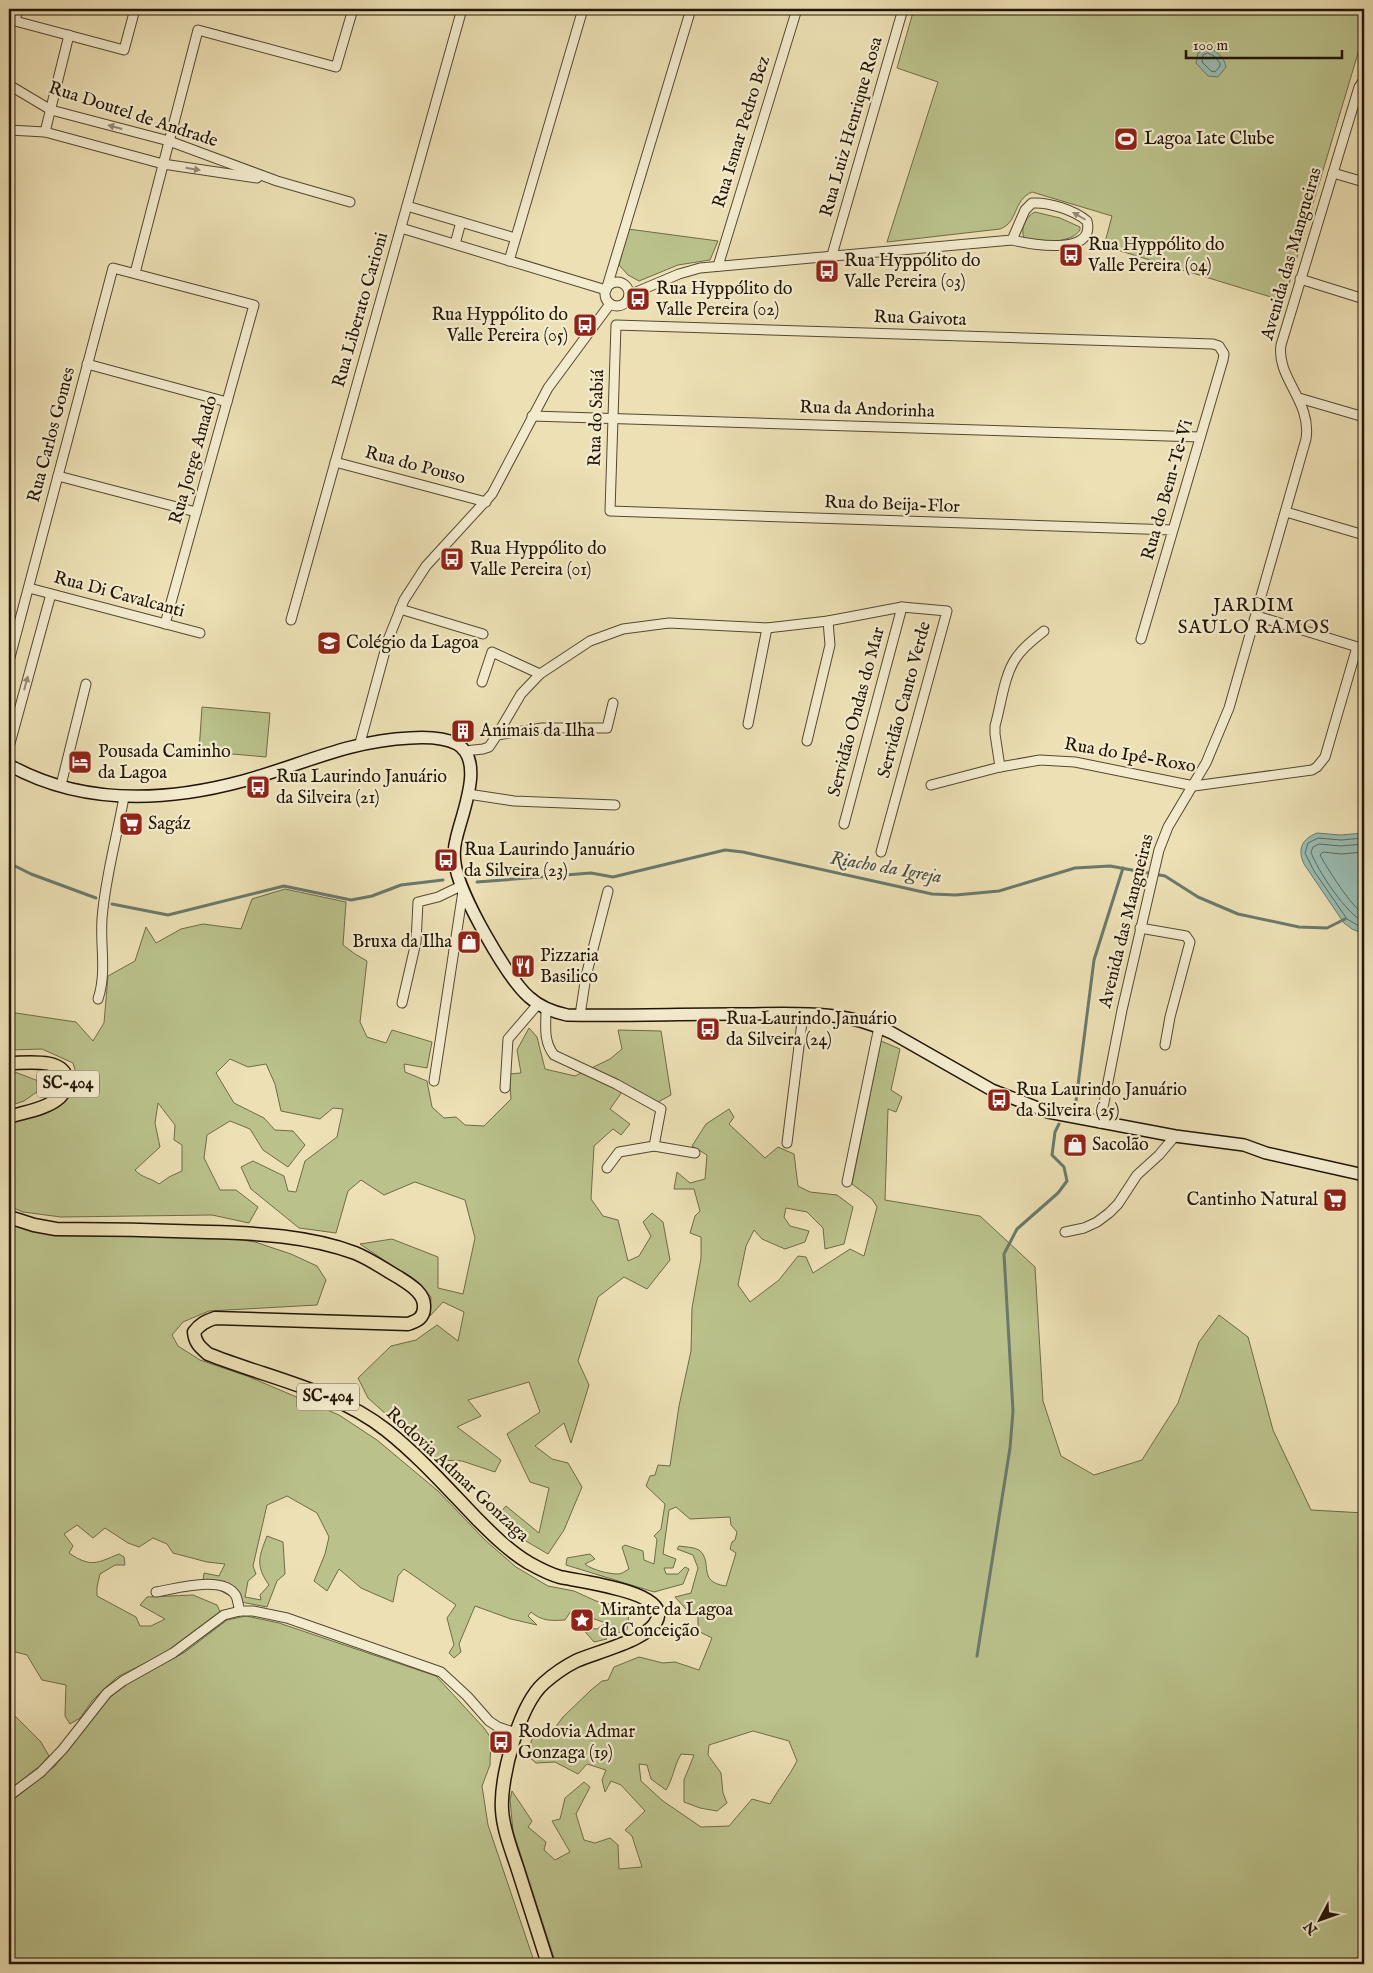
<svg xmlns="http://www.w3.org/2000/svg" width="1373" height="1973" viewBox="0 0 1373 1973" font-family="'IM FELL English',serif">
<rect width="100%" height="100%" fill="#ece0b4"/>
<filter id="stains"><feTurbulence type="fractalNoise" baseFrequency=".004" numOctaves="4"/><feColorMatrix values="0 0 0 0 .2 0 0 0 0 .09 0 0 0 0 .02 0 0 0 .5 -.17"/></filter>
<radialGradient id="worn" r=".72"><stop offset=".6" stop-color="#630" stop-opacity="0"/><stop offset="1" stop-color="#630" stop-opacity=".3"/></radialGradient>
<g fill="#bac18b" stroke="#6e6b48" fill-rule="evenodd">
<path d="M914 9H1364V33L1284 301 1104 246 1112 216 1032 192C1012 201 1019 222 1000 229L887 242 938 82 897 68Z"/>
<path d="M1035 212 1060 218 1080 227V230C1071 244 1039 243 1024 238 1020 228 1026 216 1035 212Z"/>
<polygon points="628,229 718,241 710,260 678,265 639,281 628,275 619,265"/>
<polygon points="202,707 270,713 266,757 199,751"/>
<path d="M285 889 346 902 343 945 355 954 367 961 360 1022 367 1037 386 1043 392 1030 432 1042 427 1068 404 1064 405 1072 427 1081 432 1107 444 1118 456 1117 465 1125 484 1126 511 1099 509 1074 521 1073 517 1050 529 1028 537 1037 545 1069 575 1076 610 1059 622 1049 618 1030 661 1031 671 1095 649 1107 622 1092 610 1109 630 1124 621 1135 613 1129 594 1146 591 1199 603 1216 618 1220 628 1261 639 1256 651 1236 643 1222 652 1213 663 1222 670 1260 647 1289 624 1277 598 1297 578 1361 589 1385 571 1443 564 1423 535 1446 552 1459 568 1463 582 1487 564 1530 548 1554 507 1530 498 1515 506 1506 539 1533 549 1488 530 1482 507 1434 540 1412 529 1382 468 1400 481 1416 457 1427 501 1460 495 1472 462 1461 437 1460 368 1398 358 1378 391 1346 416 1340 437 1325 458 1341 464 1312 443 1302 430 1316 431 1297 418 1283 360 1244 392 1239 438 1257V1288L463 1294 475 1238 465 1200 415 1182 384 1195 361 1180 348 1191 336 1233 299 1228 251 1189 241 1167 253 1161 284 1176 288 1191 296 1192 305 1161 337 1137 343 1109 333 1108 320 1119 281 1111 275 1084 266 1064 248 1067 230 1059 216 1073 234 1103 264 1118 275 1130 293 1131 305 1145 288 1167 263 1150 250 1129 230 1121 207 1135 204 1158 220 1190H236L258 1207 249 1223 212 1215 61 1217 23 1212 9 1206V1121L67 1099 79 1083 73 1063 42 1049 9 1050V1012L76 1022 93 1041 104 1023 108 976 135 961 146 927 156 943 181 929 203 924 241 929 252 899ZM158 1103 175 1125 174 1140 182 1145V1171L169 1177 159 1184C151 1178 142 1178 135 1170L160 1147 155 1123Z"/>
<path d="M881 1041 900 1049 891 1090 902 1097 896 1112 888 1109 885 1200 980 1216 1035 1267 1043 1401 1061 1456 1094 1475 1142 1460 1178 1403 1199 1342 1219 1315 1248 1337 1273 1430 1311 1510 1364 1513V1964H556L513 1831 510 1800 512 1791 532 1821 528 1827 546 1842 544 1850 555 1860 570 1852 552 1821 560 1819 565 1798 584 1782 590 1787 576 1814 584 1840 595 1843 610 1838 618 1845 619 1869 642 1867 632 1836 625 1830 645 1811 621 1785 611 1781 605 1792 602 1780 606 1770 587 1764 578 1774 555 1762 536 1763 527 1755 532 1739 551 1733 563 1717 591 1690 602 1681 608 1680 614 1667 639 1657 663 1663 675 1662 699 1670 712 1638 698 1631V1616L686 1609 675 1597 691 1593 698 1568 693 1555 677 1549 679 1546C685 1547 694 1547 699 1550 714 1562 696 1582 726 1586L736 1553 730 1549 732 1542 735 1540 737 1532 731 1525 730 1517 690 1519 676 1507 669 1510 663 1554 676 1559 673 1568H664L666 1574H678L685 1567 689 1569 683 1584 654 1592 566 1565 567 1558 590 1554 595 1559 585 1564C592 1570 609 1574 618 1574 622 1574 625 1571 629 1569L622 1547 625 1545 643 1551 644 1560 654 1564 657 1539 654 1536 661 1529 665 1504 646 1486 650 1476 655 1475 658 1465 670 1466 679 1406 691 1351 692 1308 701 1258V1237L690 1233 695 1216 700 1211 694 1189H674L677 1172 690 1183 705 1179 707 1155 692 1146 706 1124 729 1109 734 1117 729 1124 765 1158 778 1147 794 1154 798 1186 810 1192 837 1195 853 1207 844 1244 825 1249 823 1228 807 1212 786 1208 784 1217 790 1226 809 1231 805 1242 785 1249 762 1239 754 1230 746 1246 738 1285 750 1302 779 1280 798 1256 806 1257 813 1273 850 1249 864 1256 877 1207 872 1199 852 1184ZM753 1731 789 1741 797 1761C789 1777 779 1788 770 1804L752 1799 729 1826 701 1827 663 1801 641 1781 639 1764 647 1765 651 1779 666 1790C673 1779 674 1766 681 1754L694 1755 684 1780V1802L700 1808 717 1811 727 1803 723 1793 721 1773 708 1755 709 1745Z"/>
<polygon points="9,1071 15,1072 41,1082 41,1089 24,1101 9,1106"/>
<path d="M9 1221 215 1236 255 1242 291 1254 317 1266 326 1280 317 1305 209 1311 183 1322 172 1335 178 1346 200 1360 247 1376 339 1415 377 1440 438 1491 485 1540 516 1567 548 1586 574 1591 596 1601 621 1607 629 1614 627 1630 617 1633 609 1627 599 1630 607 1639 594 1642 582 1628 597 1629 606 1623 571 1611 565 1620C550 1621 542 1621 531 1612L528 1616 537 1625 511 1619 475 1606 459 1644 461 1652 454 1658 449 1653 454 1645 447 1618 456 1605 404 1569 398 1576 393 1602 361 1588 339 1569 327 1591 314 1581 325 1554 329 1537 317 1513 287 1496 267 1505 253 1566 256 1574 248 1581 245 1597 261 1600 260 1595 269 1585C255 1565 259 1557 267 1536L283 1542 285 1574 277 1581 267 1607 241 1602 203 1581 204 1573 219 1576 225 1564 207 1562 173 1553 167 1544 153 1538 139 1547 128 1543 105 1528 93 1538 77 1525 64 1534 73 1546 69 1553C91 1568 97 1563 119 1554L124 1557 125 1565H115L100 1574 97 1587V1596L136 1617 140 1626H151L165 1619 140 1605 147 1597 193 1595 217 1605 221 1614 176 1648 117 1677 93 1700 80 1718 70 1724 65 1716 66 1685 42 1680 27 1655 12 1651 9 1659Z"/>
<polygon points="246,1616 279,1623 436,1676 484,1728 491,1738 490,1765 482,1786 488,1825 535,1964 9,1964 9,1803 55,1766 110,1697 126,1684 185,1652 227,1620"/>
<polygon points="9,1710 41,1742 49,1756 40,1766 9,1790"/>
</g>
<g fill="#99bcb2" stroke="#69796d">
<path d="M1206 46C1216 51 1224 56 1226 67L1218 77 1208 76 1196 63 1198 53Z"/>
<path d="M1317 833 1340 835 1364 833V934L1352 929 1344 923 1304 864C1297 849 1302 839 1317 833Z"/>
</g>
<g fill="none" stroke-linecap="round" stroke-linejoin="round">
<g stroke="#5e685c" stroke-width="1">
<polygon points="1208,53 1214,56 1220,63 1220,66 1215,72 1211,71 1202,62 1203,55"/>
<polyline points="1364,838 1341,840 1318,838 1308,843 1305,853 1314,871 1347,919 1364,929"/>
<path d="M1364 844 1341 846 1319 844 1313 847 1311 852C1317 870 1347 915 1364 922"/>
<path d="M1364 852 1341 854 1323 852 1320 855C1327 868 1352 908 1364 914"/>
</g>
<g stroke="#69796d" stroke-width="3">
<polyline points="9,863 31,874 96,898"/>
<polyline points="477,882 591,873 613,877 725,850 743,852 932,894 956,895 999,891 1075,868 1110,866 1165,876 1198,897 1238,914 1299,927 1327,928 1345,919"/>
<polyline points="112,904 168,915 284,886 351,900 372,896 401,885 443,880"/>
<polyline points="1072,1109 1076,1101 1094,960 1123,868"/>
<polyline points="977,1656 1010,1448 1013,1411 1004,1254 1017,1229 1058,1193 1067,1181 1064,1167 1052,1155 1055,1132 1059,1124"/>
</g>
<g stroke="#544831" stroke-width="11">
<g id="minor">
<polyline points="18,9 15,21 124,50 135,9"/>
<polyline points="9,85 51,110 169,141 277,181 350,202"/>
<polyline points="9,130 45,132 163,164 257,178"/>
<polyline points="45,132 69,35"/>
<polyline points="1333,173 1364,182"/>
<polyline points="407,206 515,238"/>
<polyline points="401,228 606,290 691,9"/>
<polyline points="455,244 461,222"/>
<polyline points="832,255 903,9"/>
<polyline points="509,261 583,9"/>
<polyline points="718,266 797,9"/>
<polyline points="135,273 198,30 336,67 353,9"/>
<polyline points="1300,279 1364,299"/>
<circle cx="617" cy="294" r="12"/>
<path d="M629 295 679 274 700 268 1012 240C1029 244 1096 257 1087 221 1074 210 1049 202 1032 203L1025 210 1012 240"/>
<polyline points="87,364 227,402"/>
<polyline points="1299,398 1364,417"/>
<polyline points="532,416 1200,437"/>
<polyline points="335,462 486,502"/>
<polyline points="58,476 196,512"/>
<polyline points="1286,512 1364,535"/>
<polyline points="29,588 200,633"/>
<polyline points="400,609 483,634"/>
<polyline points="1257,616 1364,649"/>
<polyline points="291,620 462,9"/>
<polyline points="1141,639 1223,360 1224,354 1219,346 1213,344 616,325 610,511 1173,530"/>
<polyline points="9,661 113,268 254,305 165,624"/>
<polyline points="482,682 492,652 540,674"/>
<polyline points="748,724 767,628"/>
<polyline points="497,735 542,728 607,728 613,703"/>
<polyline points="807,741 830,645 828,621"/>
<polyline points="360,743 388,640 404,600 426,566 492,494 548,388 610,304"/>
<polyline points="9,747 51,594"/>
<polyline points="465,751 483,749 489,747 497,735 521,694 540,674 590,641 623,629 669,623 767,628 828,621 902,607 947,611 881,852"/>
<path d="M1000 767 995 734V726C1001 705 1004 675 1016 658 1023 647 1034 639 1044 631"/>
<polyline points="61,785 86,684"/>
<polyline points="931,785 1000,767 1040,760 1075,762 1194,786 1312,770 1317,767 1325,757 1357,647"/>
<polyline points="468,794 514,801 615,805"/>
<polyline points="844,824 902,607"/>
<polyline points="1140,928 1186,936 1190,942 1170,1017 1165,1045"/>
<path d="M98 999C107 971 100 947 102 919 105 878 117 837 124 797"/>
<polyline points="402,1003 416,942 418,902 438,897 461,886"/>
<path d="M546 1009C546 1026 543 1041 554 1055L616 1084 661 1109 654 1146 619 1152 607 1168"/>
<polyline points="580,1015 586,976 608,891"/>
<polyline points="434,1081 463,891"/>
<polyline points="505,1088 508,1039 538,1004"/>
<path d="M1100 1123 1122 1010 1159 850 1168 827 1206 763 1229 708 1306 439C1312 401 1276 378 1281 345L1359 87 1364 80"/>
<polyline points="787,1143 803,1014"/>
<polyline points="654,1146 695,1153"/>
<polyline points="847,1182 879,1027"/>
<polyline points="1065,1232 1084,1228 1097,1222 1109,1213 1118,1204 1137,1175 1159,1155 1175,1136"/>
<path d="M156 1592C175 1589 224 1574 236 1596 238 1600 238 1606 240 1611"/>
<polyline points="9,1796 41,1772 63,1749 107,1693 123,1681 173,1653 224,1615 240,1611 253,1611 287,1618 441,1672 467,1696 489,1721 498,1727 516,1733"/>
</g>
</g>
<g stroke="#221505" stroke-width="14">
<path id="secondary" d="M9 765C81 805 165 802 243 781 302 765 347 741 410 738 425 737 443 737 457 744 486 761 461 815 456 840 454 847 454 856 455 863 458 892 507 978 529 997 540 1007 553 1012 567 1015 623 1016 679 1014 735 1014 789 1014 843 1008 892 1033L992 1090 1048 1112 1175 1136 1244 1145 1266 1153 1364 1175"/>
</g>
<g stroke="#221505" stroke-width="15">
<g id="primary">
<path d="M9 1063C26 1063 64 1057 67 1080 68 1086 64 1093 60 1097 47 1109 24 1112 9 1117"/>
<path d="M9 1217 34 1225 56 1229C107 1229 157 1230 208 1232 256 1233 310 1236 355 1253 370 1259 384 1269 398 1277 409 1284 425 1293 424 1307 424 1318 417 1321 408 1324L215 1318C206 1321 200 1324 194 1332 195 1343 200 1347 208 1354 268 1378 335 1390 386 1430 419 1456 448 1489 477 1519 493 1535 509 1551 529 1563 538 1568 549 1574 560 1577 578 1581 662 1591 658 1616 655 1639 595 1652 576 1661 564 1667 553 1675 544 1683 519 1705 500 1778 502 1810 503 1829 511 1849 517 1867 527 1899 538 1932 548 1964"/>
</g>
</g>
<use href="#minor" stroke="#f3ebce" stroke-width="9"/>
<use href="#secondary" stroke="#f3ebce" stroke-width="11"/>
<use href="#primary" stroke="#ece0b4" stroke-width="12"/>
</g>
<defs><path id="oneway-solid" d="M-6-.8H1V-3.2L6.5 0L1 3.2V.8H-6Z" transform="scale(1.25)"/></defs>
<g fill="#958b74">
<use href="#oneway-solid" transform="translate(115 127) rotate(-165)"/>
<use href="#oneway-solid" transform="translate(193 169) rotate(9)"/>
<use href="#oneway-solid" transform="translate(1079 216) rotate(-150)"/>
<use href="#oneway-solid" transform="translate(26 683) rotate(-75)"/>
</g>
<defs>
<g id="stadium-square" transform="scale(1.25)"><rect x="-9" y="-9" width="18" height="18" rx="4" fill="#8f2418" stroke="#f3ebce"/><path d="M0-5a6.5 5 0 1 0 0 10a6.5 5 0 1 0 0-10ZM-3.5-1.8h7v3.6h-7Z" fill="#fff"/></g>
<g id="bus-square" transform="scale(1.25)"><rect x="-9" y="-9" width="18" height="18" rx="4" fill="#8f2418" stroke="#f3ebce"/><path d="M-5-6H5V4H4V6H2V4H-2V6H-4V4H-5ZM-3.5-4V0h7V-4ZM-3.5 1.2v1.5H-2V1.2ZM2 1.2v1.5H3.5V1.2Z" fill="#fff"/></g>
<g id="school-square" transform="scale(1.25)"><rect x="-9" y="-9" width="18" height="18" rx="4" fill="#8f2418" stroke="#f3ebce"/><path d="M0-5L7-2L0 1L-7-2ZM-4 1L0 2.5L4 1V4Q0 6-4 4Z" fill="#fff"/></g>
<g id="building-square" transform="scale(1.25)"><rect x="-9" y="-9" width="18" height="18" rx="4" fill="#8f2418" stroke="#f3ebce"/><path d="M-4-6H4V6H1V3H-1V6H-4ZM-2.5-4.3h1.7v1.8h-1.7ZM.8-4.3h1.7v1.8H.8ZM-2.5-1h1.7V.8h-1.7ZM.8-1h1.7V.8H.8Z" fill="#fff"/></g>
<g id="hotel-square" transform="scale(1.25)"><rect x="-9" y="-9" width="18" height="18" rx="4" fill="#8f2418" stroke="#f3ebce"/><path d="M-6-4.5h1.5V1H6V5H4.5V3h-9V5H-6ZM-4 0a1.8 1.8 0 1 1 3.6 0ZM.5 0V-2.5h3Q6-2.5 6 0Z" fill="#fff"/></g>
<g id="supermarket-square" transform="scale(1.25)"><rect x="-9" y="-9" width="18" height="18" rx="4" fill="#8f2418" stroke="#f3ebce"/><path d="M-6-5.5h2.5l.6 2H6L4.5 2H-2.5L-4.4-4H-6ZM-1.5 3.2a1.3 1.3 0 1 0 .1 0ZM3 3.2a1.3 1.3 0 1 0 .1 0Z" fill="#fff"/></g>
<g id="shop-square" transform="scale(1.25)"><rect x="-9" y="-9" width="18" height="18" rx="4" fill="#8f2418" stroke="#f3ebce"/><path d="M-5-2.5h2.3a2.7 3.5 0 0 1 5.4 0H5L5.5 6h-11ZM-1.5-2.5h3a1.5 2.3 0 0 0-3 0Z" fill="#fff"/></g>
<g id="restaurant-square" transform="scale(1.25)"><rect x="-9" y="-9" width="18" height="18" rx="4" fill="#8f2418" stroke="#f3ebce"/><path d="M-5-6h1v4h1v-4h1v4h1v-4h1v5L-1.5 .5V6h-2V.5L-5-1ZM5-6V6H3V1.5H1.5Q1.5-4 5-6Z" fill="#fff"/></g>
<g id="sight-square" transform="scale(1.25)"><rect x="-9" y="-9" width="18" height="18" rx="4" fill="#8f2418" stroke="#f3ebce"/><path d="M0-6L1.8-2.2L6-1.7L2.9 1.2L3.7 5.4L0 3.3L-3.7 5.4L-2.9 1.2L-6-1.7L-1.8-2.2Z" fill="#fff"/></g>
</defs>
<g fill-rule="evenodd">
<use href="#stadium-square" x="1126" y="139"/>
<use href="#bus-square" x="1071" y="255"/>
<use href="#bus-square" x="827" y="271"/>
<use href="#bus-square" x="638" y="299"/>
<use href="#bus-square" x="585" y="325"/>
<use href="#bus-square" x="452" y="559"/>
<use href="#school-square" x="329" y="643"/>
<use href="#building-square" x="463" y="731"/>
<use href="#hotel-square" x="80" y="762"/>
<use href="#bus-square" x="258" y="787"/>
<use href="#supermarket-square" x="131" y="824"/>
<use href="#bus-square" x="446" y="860"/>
<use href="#shop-square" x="469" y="942"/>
<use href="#restaurant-square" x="523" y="966"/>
<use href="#bus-square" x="708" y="1029"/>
<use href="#bus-square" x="999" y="1100"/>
<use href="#shop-square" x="1075" y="1145"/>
<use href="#supermarket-square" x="1335" y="1200"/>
<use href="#sight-square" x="582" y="1620"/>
<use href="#bus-square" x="501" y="1742"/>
</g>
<g text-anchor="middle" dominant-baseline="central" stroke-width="4.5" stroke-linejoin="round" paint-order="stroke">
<g fill="#f3ebce" stroke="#615541" stroke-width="1">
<rect x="37" y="1070.5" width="62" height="27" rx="4"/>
<rect x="297" y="1383.5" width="62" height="27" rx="4"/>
</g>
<g font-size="16" font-weight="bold" fill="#221505">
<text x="68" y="1084">SC-404</text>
<text x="328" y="1397">SC-404</text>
</g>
<g font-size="18" fill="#221505" stroke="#f3ebce">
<text transform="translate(133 115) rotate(18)">Rua Doutel de Andrade</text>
<text transform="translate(852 127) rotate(-74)">Rua Luiz Henrique Rosa</text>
<text transform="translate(742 132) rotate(-73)">Rua Ismar Pedro Bez</text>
<text transform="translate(1292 254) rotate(-74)">Avenida das Mangueiras</text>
<text transform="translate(361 310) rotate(-74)">Rua Liberato Carioni</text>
<text transform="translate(920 319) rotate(2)">Rua Gaivota</text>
<text transform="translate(867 410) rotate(2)">Rua da Andorinha</text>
<text transform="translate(597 418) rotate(-88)">Rua do Sabiá</text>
<text transform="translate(52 435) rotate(-75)">Rua Carlos Gomes</text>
<text transform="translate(194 460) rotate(-74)">Rua Jorge Amado</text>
<text transform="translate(415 466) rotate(15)">Rua do Pouso</text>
<text transform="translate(1168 490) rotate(-74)">Rua do Bem-Te-Vi</text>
<text transform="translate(892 505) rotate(2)">Rua do Beija-Flor</text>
<text transform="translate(119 595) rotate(15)">Rua Di Cavalcanti</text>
<text transform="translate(905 700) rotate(-75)">Servidão Canto Verde</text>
<text transform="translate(857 712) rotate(-75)">Servidão Ondas do Mar</text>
<text transform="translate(1130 756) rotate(10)">Rua do Ipê-Roxo</text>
<text transform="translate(1127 921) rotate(-76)">Avenida das Mangueiras</text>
<text transform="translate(457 1475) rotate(43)">Rodovia Admar Gonzaga</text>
</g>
<g font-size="18" fill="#221505" stroke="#f3ebce" text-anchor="start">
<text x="1144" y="139">Lagoa Iate Clube</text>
<text x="1088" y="245">Rua Hyppólito do<tspan x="1088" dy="21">Valle Pereira (04)</tspan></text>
<text x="844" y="261">Rua Hyppólito do<tspan x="844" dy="21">Valle Pereira (03)</tspan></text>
<text x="656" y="289">Rua Hyppólito do<tspan x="656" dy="21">Valle Pereira (02)</tspan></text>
<text x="568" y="315" text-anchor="end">Rua Hyppólito do<tspan x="568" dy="21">Valle Pereira (05)</tspan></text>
<text x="470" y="549">Rua Hyppólito do<tspan x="470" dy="21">Valle Pereira (01)</tspan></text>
<text x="346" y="643">Colégio da Lagoa</text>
<text x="480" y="731">Animais da Ilha</text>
<text x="98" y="752">Pousada Caminho<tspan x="98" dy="21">da Lagoa</tspan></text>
<text x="276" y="777">Rua Laurindo Januário<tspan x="276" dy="21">da Silveira (21)</tspan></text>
<text x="148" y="824">Sagáz</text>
<text x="464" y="850">Rua Laurindo Januário<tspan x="464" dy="21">da Silveira (23)</tspan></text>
<text x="452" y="942" text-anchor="end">Bruxa da Ilha</text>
<text x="540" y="956">Pizzaria<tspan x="540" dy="21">Basilico</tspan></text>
<text x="726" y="1019">Rua Laurindo Januário<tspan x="726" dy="21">da Silveira (24)</tspan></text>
<text x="1016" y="1090">Rua Laurindo Januário<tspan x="1016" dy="21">da Silveira (25)</tspan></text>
<text x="1092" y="1145">Sacolão</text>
<text x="1318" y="1200" text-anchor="end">Cantinho Natural</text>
<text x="600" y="1610">Mirante da Lagoa<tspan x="600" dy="21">da Conceição</tspan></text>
<text x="518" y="1732">Rodovia Admar<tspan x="518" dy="21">Gonzaga (19)</tspan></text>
</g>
<g font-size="19" letter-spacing="1" fill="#221505" stroke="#f3ebce">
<text x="1254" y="606">JARDIM<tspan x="1254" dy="22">SAULO RAMOS</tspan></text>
</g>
<g font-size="19" font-style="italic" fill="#4c4f42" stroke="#f3ebce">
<text transform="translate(886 868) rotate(10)">Riacho da Igreja</text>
</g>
</g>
<rect width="1373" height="1973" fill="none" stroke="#ece0b4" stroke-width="30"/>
<rect x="10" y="10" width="1353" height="1953" fill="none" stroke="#221505" stroke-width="2.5"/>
<rect x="15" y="15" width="1343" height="1943" fill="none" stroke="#221505"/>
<g transform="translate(1320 1920) rotate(229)" stroke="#f3ebce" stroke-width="4" paint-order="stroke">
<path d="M0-4L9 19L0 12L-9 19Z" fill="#221505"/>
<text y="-8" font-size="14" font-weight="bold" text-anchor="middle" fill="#221505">N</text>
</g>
<path d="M1186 50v8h156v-8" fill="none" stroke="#221505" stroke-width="2.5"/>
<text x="1193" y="50" font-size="15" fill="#221505" stroke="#f3ebce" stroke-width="4" paint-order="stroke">100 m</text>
<rect width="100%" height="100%" filter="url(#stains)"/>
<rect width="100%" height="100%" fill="url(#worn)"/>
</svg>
